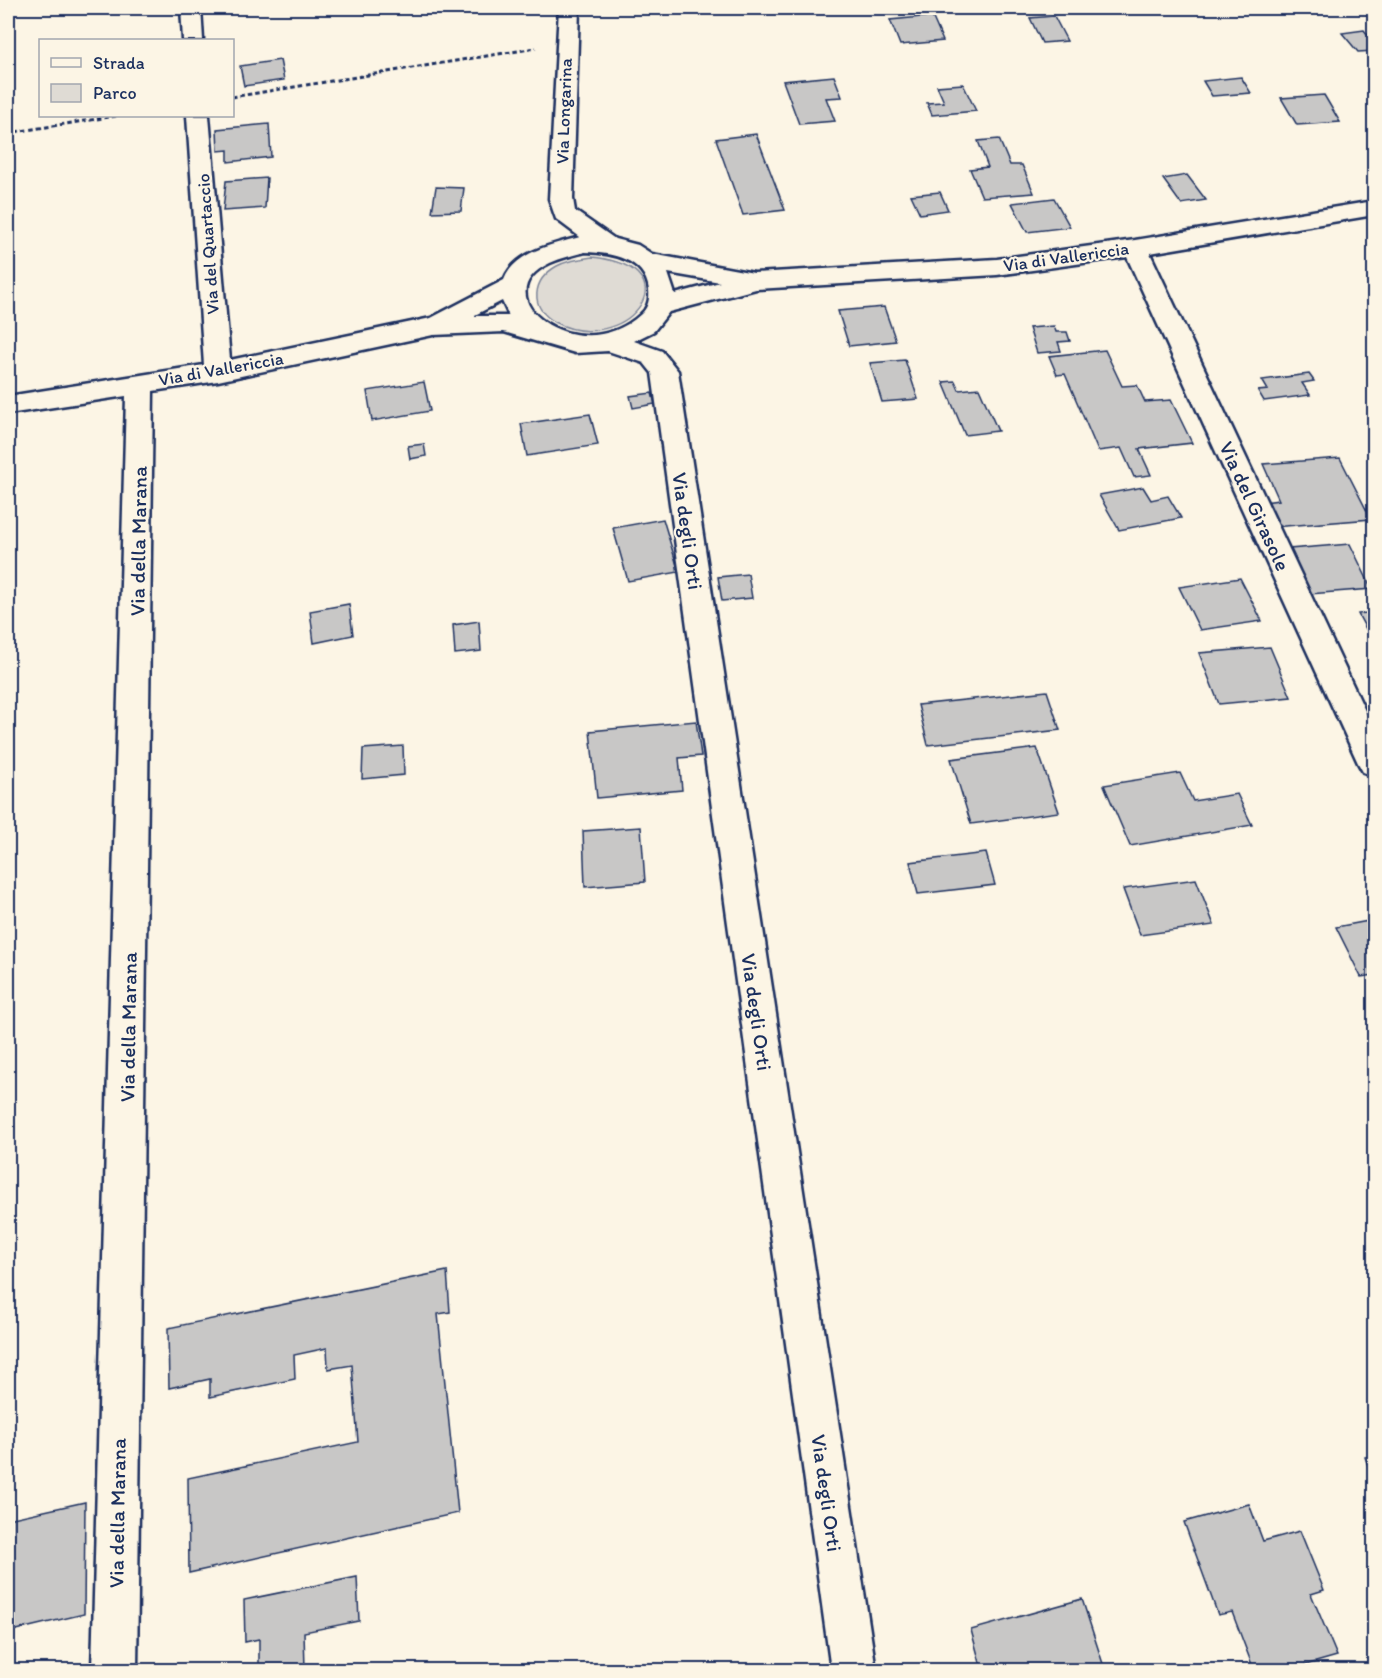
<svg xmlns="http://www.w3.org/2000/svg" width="1382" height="1678" viewBox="0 0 1382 1678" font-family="Itim,sans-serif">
<rect width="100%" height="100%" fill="#fcf5e5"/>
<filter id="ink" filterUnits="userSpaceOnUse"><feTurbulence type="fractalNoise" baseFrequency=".0167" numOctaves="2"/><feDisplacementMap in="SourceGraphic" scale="12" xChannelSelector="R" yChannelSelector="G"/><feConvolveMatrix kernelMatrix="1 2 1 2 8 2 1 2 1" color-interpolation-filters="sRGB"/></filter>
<g filter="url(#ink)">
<path fill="#dfdbd4" stroke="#7d8599" stroke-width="1.5" d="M593 257C699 270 621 358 555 322 529 307 532 280 557 266 568 260 580 259 593 257Z"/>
<g fill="#c8c7c6" stroke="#1b2f5e" stroke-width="1.5">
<polygon points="932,16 943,41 900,45 890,20"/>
<polygon points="1054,16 1067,41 1042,43 1030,18"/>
<polygon points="1364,30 1374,43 1374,51 1358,52 1342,33"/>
<polygon points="280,60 284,80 244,86 240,66"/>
<polygon points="834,76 842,97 826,98 835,121 799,124 783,81"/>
<polygon points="1241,77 1251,93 1212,96 1203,81"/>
<polygon points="963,84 976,111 932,115 927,103 944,102 937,86"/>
<polygon points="1324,95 1340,122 1297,125 1281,98"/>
<polygon points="269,124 271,157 228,162 228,150 218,151 217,129"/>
<polygon points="756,134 785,210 743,215 716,139"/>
<polygon points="999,139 1010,165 1022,165 1034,193 982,197 970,169 988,167 978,141"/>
<polygon points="1187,175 1206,200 1181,204 1163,179"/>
<polygon points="267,178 265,208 223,211 226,181"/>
<polygon points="436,187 464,188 461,211 432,212"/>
<polygon points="940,192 948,210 920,214 911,195"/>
<polygon points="1054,198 1070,227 1027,232 1012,203"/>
<polygon points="884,307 896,341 849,346 838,311"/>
<polygon points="1054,326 1056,332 1067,332 1070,341 1058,342 1061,351 1037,353 1029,328"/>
<polygon points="1105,350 1122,386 1137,385 1145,402 1171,400 1192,443 1139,449 1151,475 1134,477 1121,448 1098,451 1065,374 1057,375 1049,356"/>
<polygon points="905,360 918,399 882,402 870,363"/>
<polygon points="1309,374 1314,381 1302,383 1310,395 1264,401 1258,391 1268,390 1262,380"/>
<polygon points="955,381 959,390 979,388 998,431 965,435 943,382"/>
<polygon points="424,382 430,411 372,421 367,391"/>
<polygon points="652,393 655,404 633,408 630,396"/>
<polygon points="590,414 598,445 527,456 521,424"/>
<polygon points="424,444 426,456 410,459 408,446"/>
<polygon points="1340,458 1371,519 1273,527 1262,502 1279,500 1263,464"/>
<polygon points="1143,487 1151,500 1168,496 1181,518 1119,530 1099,495"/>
<polygon points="663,519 679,572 628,581 613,528"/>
<polygon points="1350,544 1372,589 1309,594 1289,549"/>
<polygon points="748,574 752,598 722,601 718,577"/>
<polygon points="1240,578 1262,621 1200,630 1179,587"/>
<polygon points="349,604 353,635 314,643 310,611"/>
<polygon points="1374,612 1374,640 1372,640 1358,614"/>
<polygon points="479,621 481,651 455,654 453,625"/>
<polygon points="1270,647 1291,697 1219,704 1199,653"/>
<polygon points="1047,691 1060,730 928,745 918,705"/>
<polygon points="696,721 701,756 679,758 682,790 597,798 590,731"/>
<polygon points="403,746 404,775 362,779 363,749"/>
<polygon points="1037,748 1059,812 971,824 951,759"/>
<polygon points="1180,773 1193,801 1237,794 1252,825 1130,846 1104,785"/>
<polygon points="641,827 645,882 585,887 583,831"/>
<polygon points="986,853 995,885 918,894 910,862"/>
<polygon points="1196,879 1214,925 1140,935 1123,889"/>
<polygon points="1374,920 1374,975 1361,977 1336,927"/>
<polygon points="447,1271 450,1312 438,1314 458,1513 189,1573 188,1478 358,1442 352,1365 328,1369 327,1348 294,1355 295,1379 210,1397 210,1379 169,1388 168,1328"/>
<polygon points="1374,1455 1374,1483 1365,1457"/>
<polygon points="85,1502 84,1614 8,1632 8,1519"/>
<polygon points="1249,1504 1263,1541 1300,1531 1324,1590 1311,1594 1337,1656 1288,1670 1254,1670 1232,1612 1218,1615 1184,1522"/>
<polygon points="357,1577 359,1621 304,1632 305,1670 259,1670 259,1639 245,1642 244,1600"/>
<polygon points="1082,1599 1105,1670 982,1670 971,1630"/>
</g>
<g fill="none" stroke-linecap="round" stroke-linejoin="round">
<g stroke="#1b2f5e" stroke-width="5">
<g id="minor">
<polygon points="181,8 201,8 203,40 183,40"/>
<path d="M559 8H579L573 199 575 211 615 239 638 245 652 254 754 273 997 259 1135 240 1374 201V215L1150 253 1374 730V776L1363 772 1358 763 1127 257 997 275 756 289 669 312 654 331 634 341 662 351 678 371 876 1670H831L652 373 644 363 608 351 575 353 504 332 433 335 218 381 153 391 137 1670H92L126 396 8 414V396L204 365 187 116H209L230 360 431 318 504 280C515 251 555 244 580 237L556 219 549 199ZM585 252C611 253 645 258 649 290 650 299 648 308 641 314 579 372 479 296 550 263 561 258 574 255 585 252ZM668 273 720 282 675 294ZM502 301 509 316H473Z"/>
</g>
</g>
<g stroke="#1b2f5e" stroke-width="3" stroke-dasharray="4.5 3" stroke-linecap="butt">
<polyline points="232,97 536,48"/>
<polyline points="8,133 116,116"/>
</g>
<use href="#minor" fill="#fcf5e5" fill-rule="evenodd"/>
</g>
</g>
<g text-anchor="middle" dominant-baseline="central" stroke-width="4.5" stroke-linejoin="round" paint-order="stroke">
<g font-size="18" fill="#1b2f5e" stroke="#fcf5e5">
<text transform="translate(564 111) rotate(-88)">Via Longarina</text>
<text transform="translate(208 244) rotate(-94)">Via del Quartaccio</text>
<text transform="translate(1066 257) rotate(-8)">Via di Vallericcia</text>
<text transform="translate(221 369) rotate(-10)">Via di Vallericcia</text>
</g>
<g font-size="21" fill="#1b2f5e" stroke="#fcf5e5">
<text transform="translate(1255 506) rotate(65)">Via del Girasole</text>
<text transform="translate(688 531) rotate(82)">Via degli Orti</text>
<text transform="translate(138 541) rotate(-89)">Via della Marana</text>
<text transform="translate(757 1012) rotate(82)">Via degli Orti</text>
<text transform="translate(128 1027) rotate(-89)">Via della Marana</text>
<text transform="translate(827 1493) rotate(82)">Via degli Orti</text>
<text transform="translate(117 1513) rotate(-89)">Via della Marana</text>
</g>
</g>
<rect width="1382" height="1678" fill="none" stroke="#fcf5e5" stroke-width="30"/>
<rect x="15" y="15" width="1352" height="1648" fill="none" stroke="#1b2f5e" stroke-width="2" filter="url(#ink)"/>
<rect x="39" y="39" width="195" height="78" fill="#fcf5e5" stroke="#a2a6af" stroke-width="1.5"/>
<rect x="51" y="58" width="30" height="9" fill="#fcf5e5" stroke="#a2a6af" stroke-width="1.5"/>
<text x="93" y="69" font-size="18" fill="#1b2f5e">Strada</text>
<rect x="51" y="84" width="30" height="18" fill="#dfdbd4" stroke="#a2a6af" stroke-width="1.5"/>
<text x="93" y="99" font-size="18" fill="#1b2f5e">Parco</text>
</svg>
